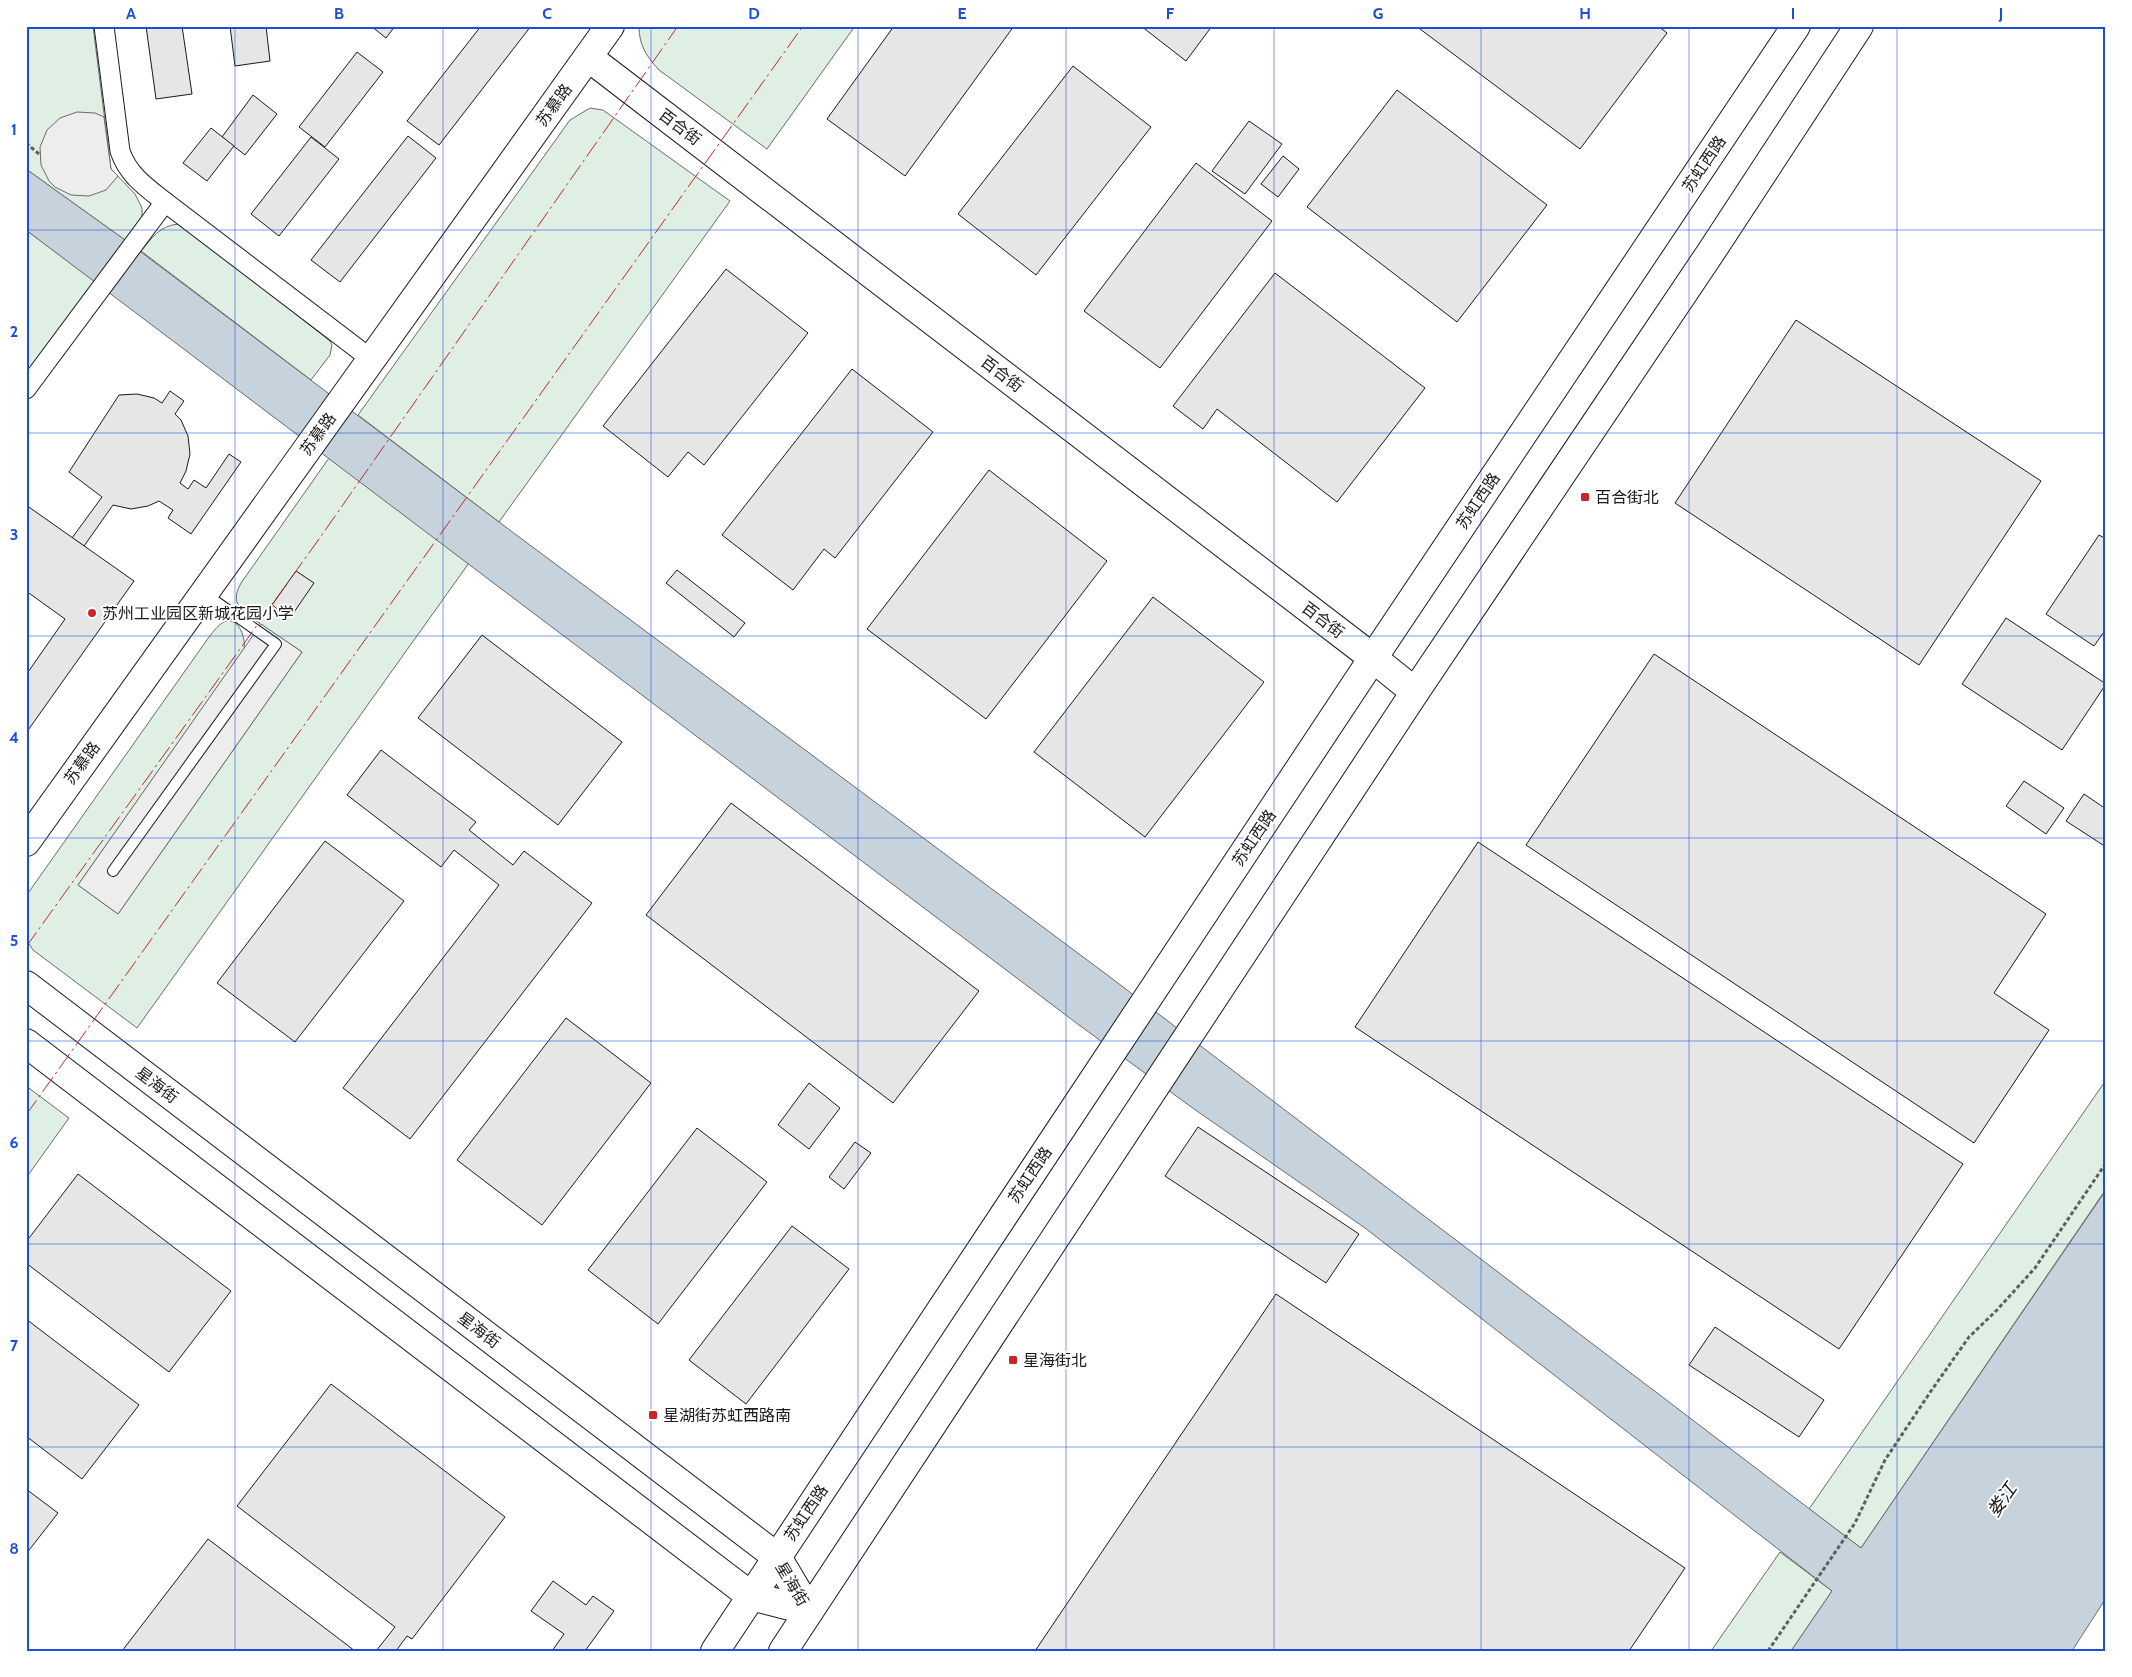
<svg xmlns="http://www.w3.org/2000/svg" width="2132" height="1677" viewBox="0 0 2132 1677" font-family="Cabin,'Noto Sans SC',sans-serif">
<rect width="100%" height="100%" fill="#fff"/>
<g fill="#e0efe3" stroke="#6a6a6a">
<polygon points="26,26 93,26 111,169 135,194 142,208 142,217 139,224 125,240 26,169"/>
<path d="M639 26H855L767 149 659 70C646 56 639 45 639 26Z"/>
<polygon points="590,108 603,110 730,201 499,522 358,415 570,120"/>
<path d="M178 224 185 227 330 341 332 345 330 355 311 380 141 251C152 238 159 226 178 224Z"/>
<polygon points="26,230 97,283 26,376"/>
<path d="M329 458 469 563 137 1028 33 950 26 939V896L209 637C213 632 220 622 227 621 240 619 246 640 244 649L78 885 118 914 302 652C289 642 240 614 237 602 235 595 238 589 241 583Z"/>
<polygon points="2106,1080 2106,1189 1861,1548 1809,1509"/>
<polygon points="26,1086 69,1118 26,1178"/>
<polygon points="1780,1552 1832,1591 1791,1651 1711,1651"/>
</g>
<g fill="#ededed" stroke="#6a6a6a">
<polygon points="77,112 95,113 104,117 111,169 118,176 106,190 89,196 71,195 55,187 49,181 41,165 40,147 47,130 60,118"/>
<polygon points="261,624 302,652 118,914 78,885"/>
</g>
<polygon fill="#c6d2dc" stroke="#6a6a6a" points="26,169 125,240 499,522 1106,974 1861,1548 2106,1190 2106,1598 2072,1651 1791,1651 1832,1591 1365,1228 1194,1109 1079,1025 26,230"/>
<g fill="#e6e6e6" stroke="#1a1a1a">
<polygon points="146,26 182,26 192,94 156,99"/>
<polygon points="230,26 266,26 270,61 235,66"/>
<polygon points="371,26 395,26 386,38"/>
<polygon points="481,26 531,26 439,145 407,121"/>
<polygon points="894,26 1014,26 905,176 827,119"/>
<polygon points="1141,26 1212,26 1186,61"/>
<polygon points="1416,26 1658,26 1667,33 1580,149"/>
<polygon points="357,52 383,72 325,147 299,127"/>
<polygon points="1073,66 1151,127 1036,275 958,214"/>
<polygon points="1397,90 1547,205 1457,322 1307,207"/>
<polygon points="253,95 277,114 245,155 222,137"/>
<polygon points="1249,121 1282,144 1245,194 1212,171"/>
<polygon points="211,128 234,146 207,181 183,163"/>
<polygon points="408,136 436,158 340,282 311,260"/>
<polygon points="311,137 339,159 279,236 251,214"/>
<polygon points="1283,156 1299,169 1278,197 1261,184"/>
<polygon points="1196,163 1272,221 1160,368 1084,311"/>
<polygon points="726,269 808,333 704,465 688,452 668,477 603,426"/>
<polygon points="1275,273 1425,388 1337,502 1217,409 1203,429 1173,406"/>
<polygon points="1796,320 2041,481 1919,665 1675,503"/>
<polygon points="852,369 933,432 835,558 824,549 793,590 722,535"/>
<polygon points="170,391 184,401 175,414 181,420 188,436 190,454 186,471 180,483 188,489 194,480 206,488 229,454 241,462 191,534 168,518 173,510 159,501 148,506 131,509 113,505 84,546 72,538 102,497 69,472 119,395 137,394 154,398 162,403"/>
<polygon points="989,470 1107,561 986,719 867,629"/>
<polygon points="26,505 134,581 26,733 26,675 65,619 26,591"/>
<polygon points="2099,535 2106,539 2106,629 2094,646 2046,614"/>
<polygon points="677,570 745,623 734,637 666,583"/>
<polygon points="296,571 314,583 290,618 272,605"/>
<polygon points="1153,597 1264,682 1145,837 1034,752"/>
<polygon points="2006,618 2106,684 2062,750 1962,684"/>
<polygon points="482,635 622,742 558,825 418,718"/>
<polygon points="1654,654 2046,914 1994,993 2049,1030 1974,1143 1526,845"/>
<polygon points="381,750 476,822 469,830 513,865 524,851 592,903 410,1139 343,1088 499,885 454,850 441,867 347,795"/>
<polygon points="2024,781 2064,808 2046,834 2006,806"/>
<polygon points="2084,794 2106,809 2106,847 2066,821"/>
<polygon points="731,803 979,991 893,1103 646,915"/>
<polygon points="325,841 404,901 295,1042 217,983"/>
<polygon points="1478,842 1963,1164 1839,1349 1355,1027"/>
<polygon points="566,1018 651,1083 542,1225 457,1160"/>
<polygon points="809,1083 840,1108 809,1149 778,1125"/>
<polygon points="1198,1127 1359,1234 1326,1283 1165,1176"/>
<polygon points="697,1128 767,1182 658,1324 588,1270"/>
<polygon points="855,1142 871,1153 844,1189 829,1177"/>
<polygon points="78,1174 231,1291 169,1372 26,1263 26,1242"/>
<polygon points="792,1226 849,1269 746,1404 689,1360"/>
<polygon points="1276,1294 1685,1568 1629,1651 1035,1651"/>
<polygon points="26,1319 139,1405 82,1479 26,1436"/>
<polygon points="1715,1327 1824,1400 1799,1437 1689,1365"/>
<polygon points="331,1384 505,1517 412,1639 407,1636 396,1651 376,1651 395,1627 237,1506"/>
<polygon points="26,1489 58,1513 26,1554"/>
<polygon points="208,1539 355,1651 122,1651"/>
<polygon points="553,1581 586,1605 593,1596 614,1611 585,1651 552,1651 564,1634 531,1611"/>
</g>
<g fill="none" stroke-linecap="round" stroke-linejoin="round">
<g stroke="#1a1a1a" stroke-width="12">
<polyline id="lane" points="113,871 276,644 205,594"/>
</g>
<g stroke="#1a1a1a" stroke-width="21">
<g id="street">
<path d="M104 26 120 151C128 175 146 187 165 202L371 359"/>
<polyline points="26,389 165,202"/>
</g>
</g>
<g stroke="#1a1a1a" stroke-width="30">
<g id="secondary">
<polyline points="588,57 1373,658 1415,692"/>
<polyline points="26,842 610,26"/>
</g>
</g>
<g stroke="#1a1a1a" stroke-width="30">
<g id="primary">
<polyline points="26,985 777,1557 809,1611"/>
<polyline points="26,1043 751,1596 809,1611"/>
<polyline points="715,1651 1373,658 1796,26"/>
<polyline points="783,1651 1415,692 1709,255 1859,26"/>
</g>
</g>
<g stroke="#5f5f5f" stroke-width="3" stroke-dasharray="4 2.5" stroke-linecap="butt">
<polyline points="26,143 39,154"/>
<polyline points="1768,1651 1855,1523 1885,1460 1931,1391 1969,1337 1997,1310 2035,1268 2106,1163"/>
</g>
<use href="#lane" stroke="#fff" stroke-width="10"/>
<use href="#street" stroke="#fff" stroke-width="19"/>
<use href="#secondary" stroke="#fff" stroke-width="28"/>
<use href="#primary" stroke="#fff" stroke-width="28"/>
<g stroke="#c62828" stroke-width="1" stroke-dasharray="18 4 2.5 4" stroke-linecap="butt">
<polyline points="26,947 319,539 678,26"/>
<polyline points="26,1115 803,26"/>
</g>
</g>
<path fill="none" stroke="#1d4ed8" stroke-width="1" stroke-opacity="0.55" d="M235 26V1651M443 26V1651M651 26V1651M858 26V1651M1066 26V1651M1274 26V1651M1481 26V1651M1689 26V1651M1897 26V1651M26 230H2106M26 433H2106M26 636H2106M26 838H2106M26 1041H2106M26 1244H2106M26 1447H2106"/>
<g fill="#c62828" stroke="#fff" stroke-width="2">
<rect x="1580" y="492" width="10" height="10" rx="2.5"/>
<circle cx="92" cy="613" r="5"/>
<rect x="1008" y="1355" width="10" height="10" rx="2.5"/>
<rect x="648" y="1410" width="10" height="10" rx="2.5"/>
</g>
<g text-anchor="middle" dominant-baseline="central" stroke-width="4" stroke-linejoin="round" paint-order="stroke">
<g font-size="16" fill="#1a1a1a" stroke="#fff">
<text transform="translate(554 105) rotate(-54)">苏慕路</text>
<text transform="translate(680 127) rotate(37)">百合街</text>
<text transform="translate(1704 164) rotate(-56)">苏虹西路</text>
<text transform="translate(1002 374) rotate(37)">百合街</text>
<text transform="translate(318 434) rotate(-54)">苏慕路</text>
<text transform="translate(1478 501) rotate(-56)">苏虹西路</text>
<text transform="translate(1323 620) rotate(37)">百合街</text>
<text transform="translate(82 763) rotate(-54)">苏慕路</text>
<text transform="translate(1254 838) rotate(-56)">苏虹西路</text>
<text transform="translate(157 1085) rotate(37)">星海街</text>
<text transform="translate(1030 1175) rotate(-56)">苏虹西路</text>
<text transform="translate(479 1330) rotate(37)">星海街</text>
<text transform="translate(806 1513) rotate(-56)">苏虹西路</text>
<text transform="translate(792 1584) rotate(59)">星海街</text>
</g>
<g font-size="16" fill="#1a1a1a" stroke="#fff" text-anchor="start">
<text x="1595" y="497">百合街北</text>
<text x="102" y="613">苏州工业园区新城花园小学</text>
<text x="1023" y="1360">星海街北</text>
<text x="663" y="1415">星湖街苏虹西路南</text>
</g>
<g font-size="18" font-style="italic" fill="#1a1a1a" stroke="#fff">
<text transform="translate(2002 1500) rotate(-55)">娄江</text>
</g>
</g>
<rect width="2132" height="1677" fill="none" stroke="#ffffff" stroke-width="55"/>
<rect x="28" y="28" width="2076" height="1622" fill="none" stroke="#1d4ed8" stroke-width="2"/>
<g font-size="16" text-anchor="middle" font-weight="bold" fill="#1d4ed8">
<text x="131" y="19">A</text>
<text x="339" y="19">B</text>
<text x="547" y="19">C</text>
<text x="754" y="19">D</text>
<text x="962" y="19">E</text>
<text x="1170" y="19">F</text>
<text x="1378" y="19">G</text>
<text x="1585" y="19">H</text>
<text x="1793" y="19">I</text>
<text x="2001" y="19">J</text>
<text x="14" y="135">1</text>
<text x="14" y="337">2</text>
<text x="14" y="540">3</text>
<text x="14" y="743">4</text>
<text x="14" y="946">5</text>
<text x="14" y="1148">6</text>
<text x="14" y="1351">7</text>
<text x="14" y="1554">8</text>
</g>
</svg>
